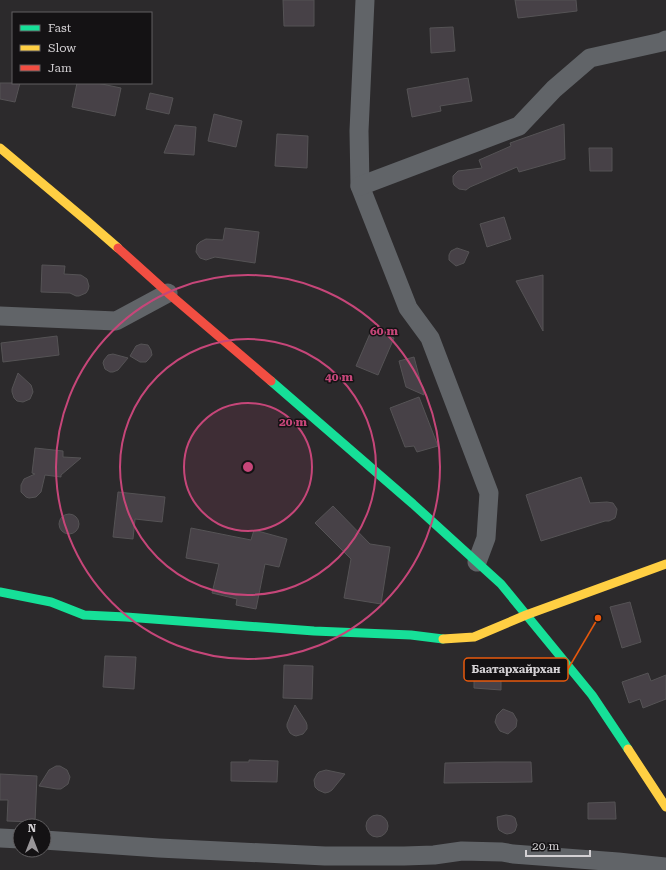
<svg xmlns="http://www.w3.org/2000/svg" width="666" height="870" viewBox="0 0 666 870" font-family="'Roboto Serif',serif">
<rect width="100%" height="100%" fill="#2c2a2c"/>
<g fill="#474147" stroke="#555355">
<polygon points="283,0 314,0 314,26 284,26"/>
<polygon points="515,0 576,0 577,11 518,18"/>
<polygon points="453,27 455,51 431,53 430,28"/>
<polygon points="468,78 472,101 440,106 441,111 412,117 407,89"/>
<polygon points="0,83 20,83 15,102 0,99"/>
<polygon points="77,83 97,83 121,88 115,116 72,107"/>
<polygon points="150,93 173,98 169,114 146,109"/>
<polygon points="214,114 242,121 236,147 208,141"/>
<polygon points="564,124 565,159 519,172 517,167 470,187 466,190 459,189 454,185 453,182 453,176 458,171 482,168 479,160 511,146 510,143"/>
<polygon points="175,125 196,127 194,155 164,153"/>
<polygon points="277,134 308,136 307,168 275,166"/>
<polygon points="589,148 612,148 612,171 590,171"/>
<polygon points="504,217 511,239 487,247 480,224"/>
<polygon points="225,228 259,232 255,263 215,257 206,260 200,258 196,252 197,245 200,242 206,239 223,240"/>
<polygon points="457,248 469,252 464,263 456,266 449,260 449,255 451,251"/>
<polygon points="42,265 65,266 64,274 81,275 87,279 89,286 88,290 86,293 79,296 76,296 70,293 41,292"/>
<polygon points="543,275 543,331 516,281"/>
<polygon points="372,329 394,338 378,375 356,366"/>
<polygon points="57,336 59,355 3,362 1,343"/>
<polygon points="141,344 148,345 151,350 152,355 148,360 146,362 140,362 130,356 136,346"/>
<polygon points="113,354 128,358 118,370 113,372 110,372 105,369 103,363 104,360 108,355"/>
<polygon points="414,357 424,395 406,387 399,361"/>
<polygon points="18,373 31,385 32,388 33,392 30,399 23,402 17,401 14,398 12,392 12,389"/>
<polygon points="419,397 438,446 417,452 414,446 405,447 390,408"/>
<polygon points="35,448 63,451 63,457 81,458 61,475 61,477 45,475 41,492 36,497 29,498 26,497 21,492 21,485 24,479 35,474 32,473"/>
<polygon points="581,477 590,503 607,502 613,503 617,509 616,515 615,518 609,521 605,521 541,541 526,495"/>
<polygon points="118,492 165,497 162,522 135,519 133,539 113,537"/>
<polygon points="333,506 370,544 390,547 381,604 344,598 351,559 315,523"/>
<circle cx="69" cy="524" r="10"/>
<polygon points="191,528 251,540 254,530 287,539 279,567 265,564 256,609 236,605 237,599 212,593 219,564 186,558"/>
<polygon points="630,602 641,642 622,648 610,607"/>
<polygon points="105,656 136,657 134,689 103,687"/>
<polygon points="284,665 313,666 312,699 283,698"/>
<polygon points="474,668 501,669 501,690 474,688"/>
<polygon points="648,673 651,681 666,675 666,699 643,708 640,699 629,703 622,682"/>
<polygon points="295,705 306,722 307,725 307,729 303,734 296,736 293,735 290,733 287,727 287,724"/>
<polygon points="503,709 513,713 517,720 516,727 508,734 500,731 498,728 495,722 497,715"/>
<polygon points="249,760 278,761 277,782 231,781 231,762 249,762"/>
<polygon points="495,762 531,762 532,782 444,783 445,763"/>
<polygon points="56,766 60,766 67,770 70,777 68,784 61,789 57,789 39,786 49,770"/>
<polygon points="326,770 345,774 332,790 329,792 325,793 318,790 315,787 314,780 317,774 319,772"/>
<polygon points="0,774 37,776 35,822 7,821 8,800 0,800"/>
<polygon points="615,802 616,819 588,819 588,803"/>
<circle cx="377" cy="826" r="11"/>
<polygon points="506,815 512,816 515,818 517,825 515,831 512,833 507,834 504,833 499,830 498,827 497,817"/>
</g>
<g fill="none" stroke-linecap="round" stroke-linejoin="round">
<g stroke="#616468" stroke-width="19">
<polyline points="365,0 359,131 360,186 408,308 430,338 489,493 486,538 477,562"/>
<polyline points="360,186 519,126 554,89 590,58 662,42 666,40"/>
<polyline points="0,316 116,321 168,293"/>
<polyline points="0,838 20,839"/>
<polyline points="44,840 159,848 325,856 404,856 434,855 462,851 502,852 513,854 618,862 666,867"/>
</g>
<g stroke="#16e098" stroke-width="9">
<polyline points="271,381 413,504 501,584 592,695 628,749"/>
<polyline points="0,592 51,602 84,615 126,617 314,631 411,635 443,639"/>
</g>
<g stroke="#ffcf43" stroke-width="9">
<polyline points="0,148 87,221 118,248"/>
<polyline points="443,639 474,637 526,615 666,564"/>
<polyline points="628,749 666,807"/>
</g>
<polyline stroke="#f24e42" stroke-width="9" points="118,248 168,293 271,381"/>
</g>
<circle cx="248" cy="467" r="64" fill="#c64679" fill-opacity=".12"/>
<g fill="none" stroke="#c64679" stroke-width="2">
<circle cx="248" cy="467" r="64"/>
<circle cx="248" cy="467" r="128"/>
<circle cx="248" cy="467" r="192"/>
</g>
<circle cx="248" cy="467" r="6" fill="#c64679" stroke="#141214" stroke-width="2"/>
<g font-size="12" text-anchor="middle" font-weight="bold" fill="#c64679" stroke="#141214" stroke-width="3" stroke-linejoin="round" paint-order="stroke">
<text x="384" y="335">60 m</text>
<text x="339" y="381">40 m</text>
<text x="293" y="426">20 m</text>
</g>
<path fill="none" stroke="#e8590c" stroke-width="1.5" d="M598 618L568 669"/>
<circle fill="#e8590c" stroke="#141214" stroke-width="1.5" cx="598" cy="618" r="4"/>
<rect fill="#141214" stroke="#e8590c" stroke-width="1.5" x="464" y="658" width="104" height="23" rx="4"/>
<g font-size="11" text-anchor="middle" font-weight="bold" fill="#d3d0d3">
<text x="516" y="673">Баатархайрхан</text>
</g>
<rect x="12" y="12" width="140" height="72" fill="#141214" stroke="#605e60"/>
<rect x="20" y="25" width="20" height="6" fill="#16e098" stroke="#605e60"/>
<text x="48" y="32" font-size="12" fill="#d3d0d3">Fast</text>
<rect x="20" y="45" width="20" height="6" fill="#ffcf43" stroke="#605e60"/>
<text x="48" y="52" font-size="12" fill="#d3d0d3">Slow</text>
<rect x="20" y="65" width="20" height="6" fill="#f24e42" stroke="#605e60"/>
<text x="48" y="72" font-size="12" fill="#d3d0d3">Jam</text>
<g transform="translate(32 838)"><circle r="19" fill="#141214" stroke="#605e60"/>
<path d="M0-3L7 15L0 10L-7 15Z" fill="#999699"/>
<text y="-6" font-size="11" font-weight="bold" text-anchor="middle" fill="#d3d0d3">N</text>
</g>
<path d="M526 850v6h64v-6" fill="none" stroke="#d3d0d3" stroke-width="2"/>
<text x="532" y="850" font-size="12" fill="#d3d0d3" stroke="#141214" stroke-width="3" paint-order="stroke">20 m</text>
</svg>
